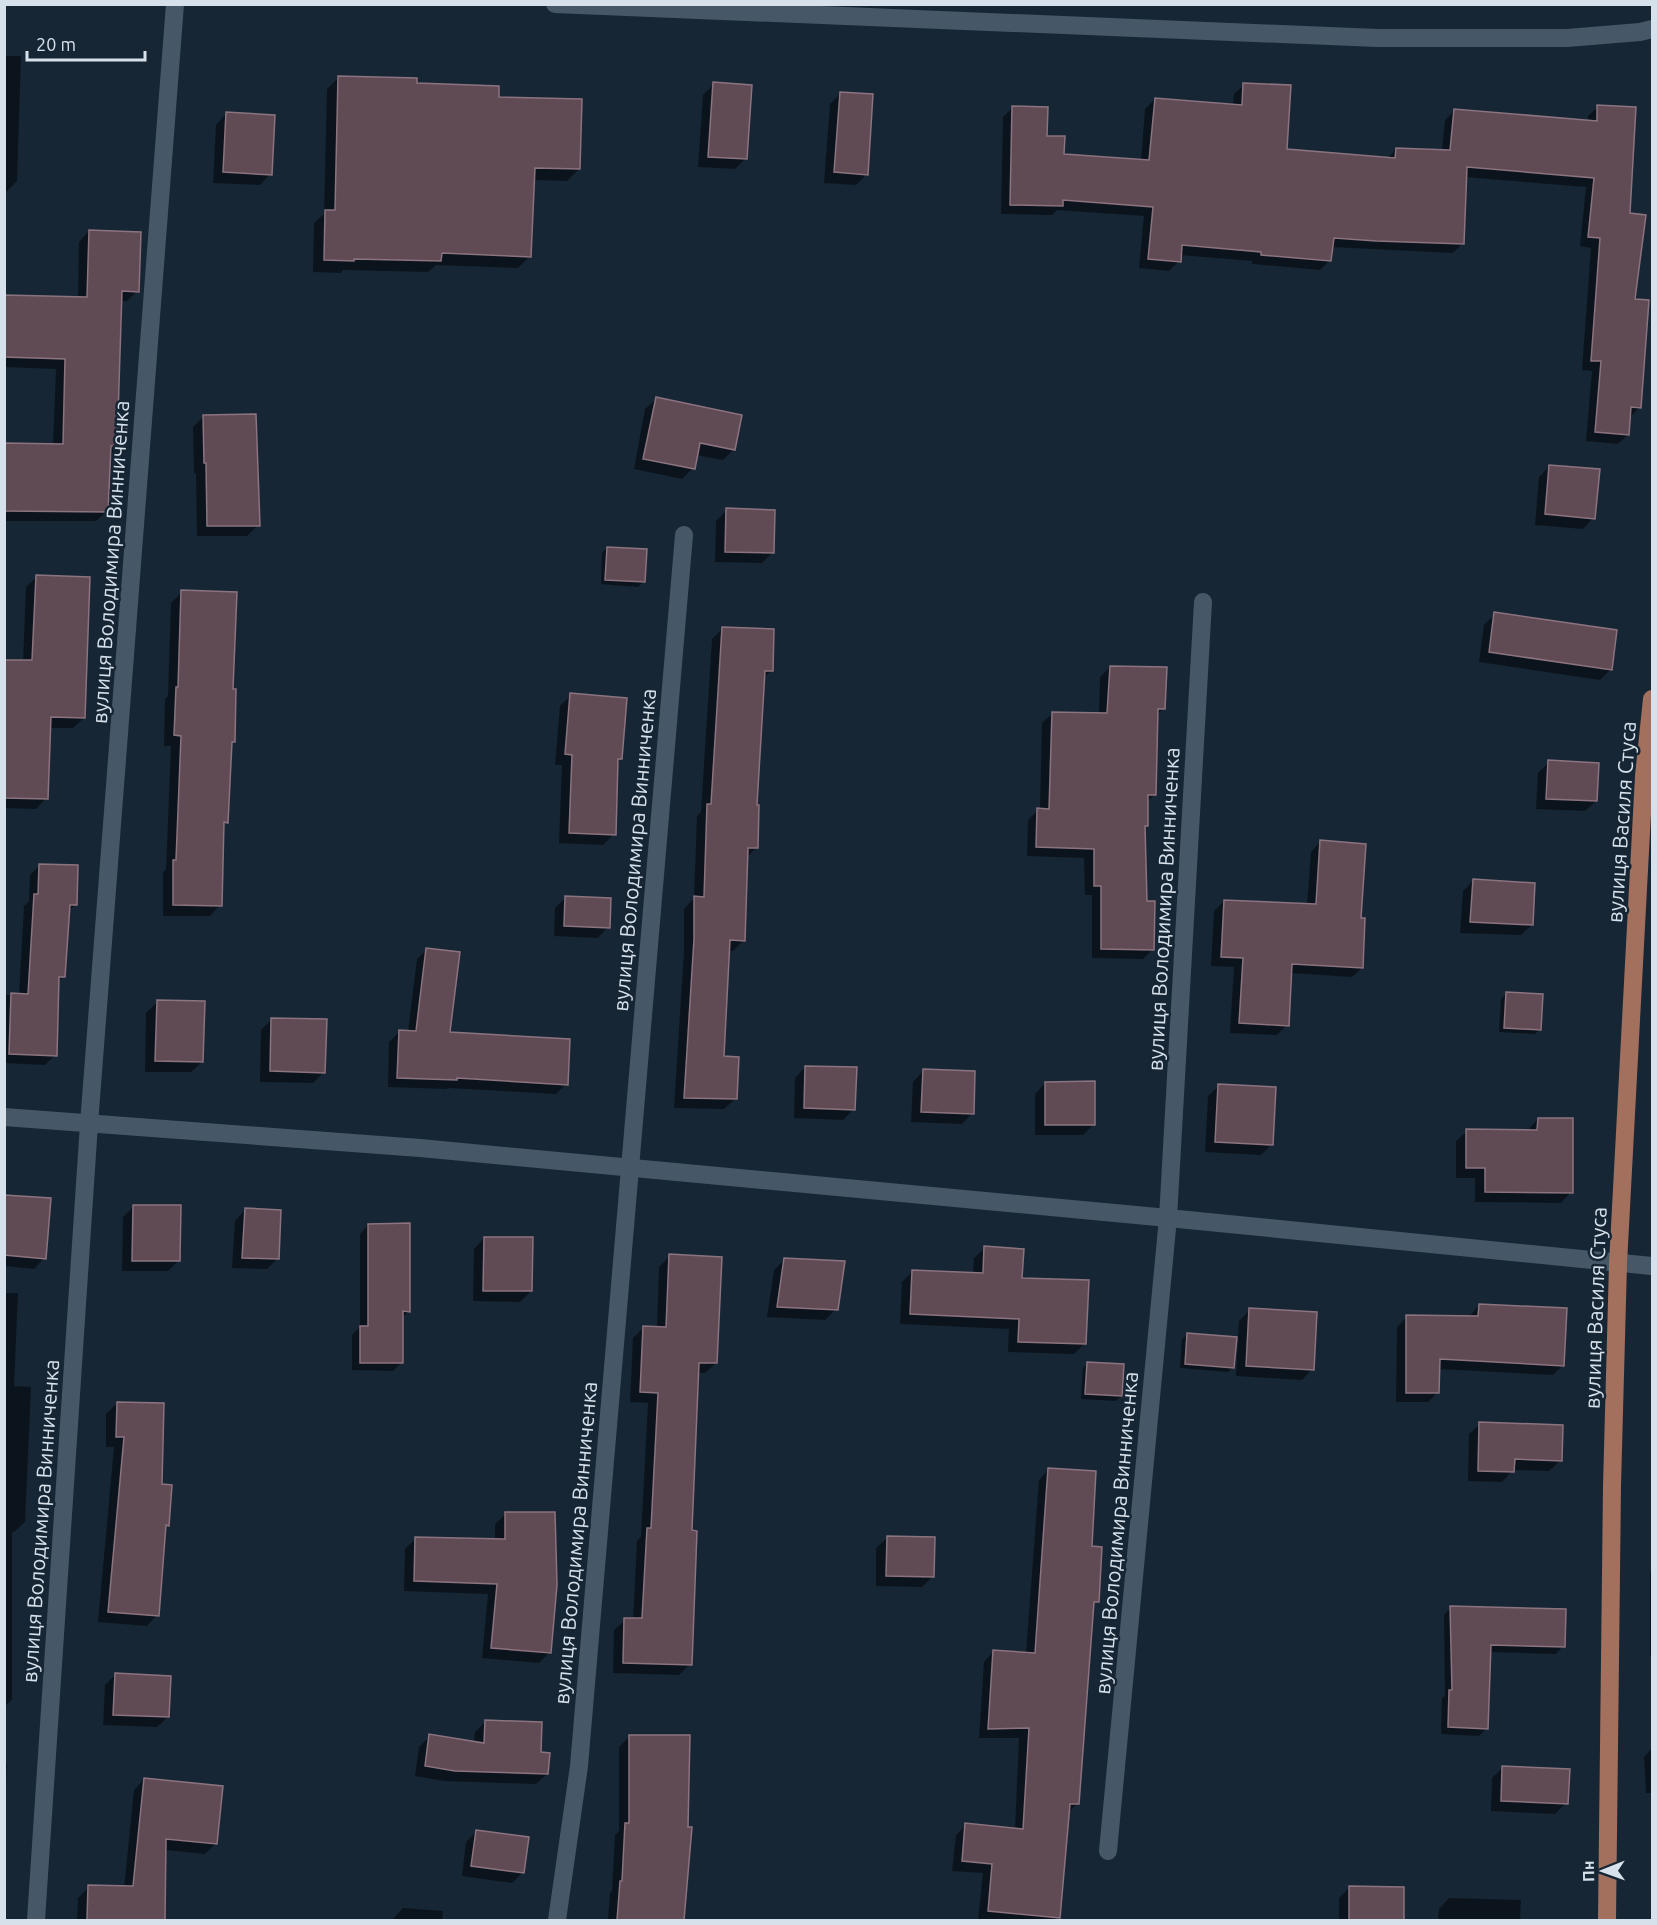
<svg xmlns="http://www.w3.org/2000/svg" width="1657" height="1925" viewBox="0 0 1657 1925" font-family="Ubuntu,sans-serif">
<rect width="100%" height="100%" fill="#162635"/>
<g fill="#0007">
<polygon points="4,56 21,56 17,181 6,192 4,192"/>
<polygon points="339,77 415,84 497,98 579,169 567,181 533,180 530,256 518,268 436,265 428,272 343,270 341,273 313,272 314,223 324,214 327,89"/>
<polygon points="714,84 745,159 735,169 698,167 703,95"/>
<polygon points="1244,85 1286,150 1387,159 1396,149 1442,151 1445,120 1455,110 1588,122 1588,116 1598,107 1628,215 1640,407 1630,417 1628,435 1618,444 1586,441 1592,371 1582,370 1591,248 1580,246 1586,187 1465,177 1463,243 1453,253 1331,247 1330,260 1320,270 1252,264 1252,261 1180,255 1179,261 1169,271 1139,268 1144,216 1057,210 1052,215 1001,214 1003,117 1012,108 1063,155 1141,161 1145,109 1155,99 1233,106 1234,94"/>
<polygon points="841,93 867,174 856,185 824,183 830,104"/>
<polygon points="226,114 270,174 260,185 213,183 216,125"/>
<polygon points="89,231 137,291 127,301 120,301 116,418 125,446 115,456 109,456 107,511 96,521 4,521 4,444 53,445 56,369 4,367 4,340 78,299 79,242"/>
<polygon points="656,399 733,450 723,460 696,455 693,468 682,479 634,469 645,409"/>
<polygon points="203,417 258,525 247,536 197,536 196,473 194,473 193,427"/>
<polygon points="1550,466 1593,518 1583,529 1535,525 1539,477"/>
<polygon points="727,510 773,552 762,563 715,562 716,521"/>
<polygon points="607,548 643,582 638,587 601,584 602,553"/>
<polygon points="37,577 84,718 73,728 49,728 46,798 36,809 4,808 4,661 23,662 26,587"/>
<polygon points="182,592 232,690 233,742 230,744 226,822 222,826 220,905 210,916 163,916 163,872 166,870 171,746 164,746 165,699 168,696 171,603"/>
<polygon points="1495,614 1611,669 1600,680 1479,662 1484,625"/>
<polygon points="723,628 771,671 763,679 755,807 757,847 746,858 744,940 733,951 728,951 722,1058 735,1099 724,1109 674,1108 684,951 684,909 694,898 697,816 701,812 712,639"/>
<polygon points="1110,667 1164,708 1156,716 1154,795 1146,802 1147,826 1144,828 1145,903 1153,949 1143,959 1092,958 1092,895 1085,895 1084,858 1027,856 1028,820 1038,810 1040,810 1042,723 1052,714 1099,714 1100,677"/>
<polygon points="571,695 621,759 616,763 614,834 603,845 559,843 562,765 555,765 560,706"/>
<polygon points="1549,762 1596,801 1585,811 1536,809 1538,773"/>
<polygon points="1320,842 1359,920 1362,968 1352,977 1290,973 1287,1025 1277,1035 1230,1033 1234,967 1211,966 1214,911 1224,901 1307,905 1311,852"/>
<polygon points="40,865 75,905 68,912 64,976 57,983 55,1055 45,1065 4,1063 4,995 19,995 24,906 29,901 30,875"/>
<polygon points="1473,881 1532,925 1521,935 1460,933 1463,891"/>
<polygon points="566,897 608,927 598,938 554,936 555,908"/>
<polygon points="427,950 448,1034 566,1084 556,1094 448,1088 446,1089 388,1087 389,1042 399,1032 408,1032 417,959"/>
<polygon points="1506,994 1540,1029 1535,1034 1499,1032 1501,999"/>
<polygon points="157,1002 202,1062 191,1072 145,1072 146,1013"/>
<polygon points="272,1019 324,1072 313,1083 260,1082 261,1030"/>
<polygon points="805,1067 854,1109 843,1120 794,1118 795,1078"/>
<polygon points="923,1071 972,1113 962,1124 911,1122 913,1082"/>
<polygon points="1045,1083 1094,1124 1083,1135 1035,1135 1035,1094"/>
<polygon points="1219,1086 1272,1144 1261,1155 1205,1152 1208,1096"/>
<polygon points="1538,1119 1571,1192 1561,1203 1475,1202 1475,1178 1456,1178 1456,1141 1467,1131 1528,1130"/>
<polygon points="4,1196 44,1258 34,1269 4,1266"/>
<polygon points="134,1206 179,1260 168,1271 122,1271 123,1217"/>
<polygon points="245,1210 277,1259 267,1269 232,1268 235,1221"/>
<polygon points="368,1225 409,1311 402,1318 402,1362 393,1371 352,1370 352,1335 360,1327 360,1234"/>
<polygon points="484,1238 531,1291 520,1302 473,1301 474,1249"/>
<polygon points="985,1248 1021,1279 1085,1343 1074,1354 1008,1352 1009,1329 900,1324 902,1282 913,1271 973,1274 974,1258"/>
<polygon points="670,1256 716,1363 705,1373 697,1373 691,1532 690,1664 679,1675 613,1673 614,1630 625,1620 633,1620 637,1541 641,1537 648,1403 630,1402 633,1338 644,1327 657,1328 659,1267"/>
<polygon points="785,1259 836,1309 825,1320 767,1317 774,1270"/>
<polygon points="4,1293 18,1293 14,1386 31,1387 25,1522 14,1532 12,1532 12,1700 4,1707"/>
<polygon points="1479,1305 1563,1365 1553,1375 1438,1369 1438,1392 1428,1402 1396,1402 1397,1327 1407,1317 1469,1317"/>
<polygon points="1250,1310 1312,1369 1302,1380 1236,1376 1238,1339 1235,1339 1233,1367 1228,1372 1180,1368 1182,1339 1187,1335 1238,1339 1239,1321"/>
<polygon points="1088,1363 1121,1396 1116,1401 1081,1399 1083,1368"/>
<polygon points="117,1403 160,1485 168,1525 164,1528 157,1615 147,1626 98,1622 114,1447 106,1447 106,1414"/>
<polygon points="1480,1424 1560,1461 1549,1471 1513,1470 1502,1482 1468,1481 1469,1434"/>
<polygon points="1049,1469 1091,1548 1097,1601 1092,1606 1078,1803 1068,1813 1059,1917 1055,1920 978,1920 983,1873 952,1871 956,1835 966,1825 1015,1829 1019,1738 979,1738 984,1662 994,1651 1026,1653 1039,1480"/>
<polygon points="506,1514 550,1652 539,1663 482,1658 488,1594 404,1591 405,1549 415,1539 495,1540 495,1524"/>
<polygon points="887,1538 933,1576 922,1587 876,1586 876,1548"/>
<polygon points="1652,1570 1652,1656 1650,1656 1650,1572"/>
<polygon points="1451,1607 1563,1646 1556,1654 1489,1652 1487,1728 1479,1736 1441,1734 1442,1698 1445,1696 1444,1615"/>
<polygon points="116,1674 168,1717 157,1727 103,1725 105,1685"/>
<polygon points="485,1722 540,1753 547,1774 536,1784 444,1781 415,1776 419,1747 430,1736 474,1743 475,1732"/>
<polygon points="630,1736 687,1828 690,1828 683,1920 608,1920 610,1893 612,1891 615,1835 619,1831 619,1747"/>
<polygon points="1652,1748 1652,1793 1646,1793 1644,1757"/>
<polygon points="4,1764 7,1764 4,1824"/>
<polygon points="1503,1767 1566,1803 1555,1814 1491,1811 1492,1778"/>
<polygon points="144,1779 216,1843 205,1854 165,1850 163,1920 77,1920 78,1898 89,1887 124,1888 134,1790"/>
<polygon points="477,1831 522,1873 512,1883 462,1876 466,1842"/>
<polygon points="1350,1887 1403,1888 1402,1920 1339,1920 1339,1898"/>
<polygon points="1449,1898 1521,1900 1520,1920 1438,1920 1439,1909"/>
<polygon points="403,1908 443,1911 442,1920 392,1920"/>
</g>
<g fill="#604a54" stroke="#8b737f" stroke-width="1.5">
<polygon points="338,76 417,78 417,83 499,86 499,97 582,99 580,169 535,168 531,257 442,253 441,261 354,259 354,261 324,260 325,210 335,210"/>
<polygon points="713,82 752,85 747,159 708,157"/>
<polygon points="1243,83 1291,85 1287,149 1395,158 1396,148 1450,150 1454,109 1597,121 1597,105 1636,107 1630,213 1646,215 1635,299 1649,300 1641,408 1631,407 1629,435 1595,432 1601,361 1591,361 1600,238 1588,237 1594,178 1467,167 1464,244 1376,241 1334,238 1331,261 1261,255 1261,252 1182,245 1181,262 1148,259 1153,207 1063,200 1063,206 1010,205 1012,106 1048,107 1047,136 1065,136 1064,154 1149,160 1155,98 1242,105"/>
<polygon points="840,92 873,94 868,175 834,172"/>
<polygon points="226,112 275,115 272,175 223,172"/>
<polygon points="89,230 141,232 139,292 122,291 118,416 127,416 126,446 111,446 108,512 4,511 4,443 63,444 65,359 4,357 4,295 87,297"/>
<polygon points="656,397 742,415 735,450 700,443 695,469 643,459"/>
<polygon points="256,414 260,526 207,526 206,463 204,463 203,415"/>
<polygon points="1549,465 1600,469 1595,519 1545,514"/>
<polygon points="726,508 775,510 774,553 725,552"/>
<polygon points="607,547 647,549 645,582 605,580"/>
<polygon points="36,575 90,577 85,718 51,717 48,799 4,798 4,660 32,660"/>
<polygon points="181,590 237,592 233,689 236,689 235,742 232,742 228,823 224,822 222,906 173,905 173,860 176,860 181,736 174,735 176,687 178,687"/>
<polygon points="1494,612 1617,630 1612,670 1489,652"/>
<polygon points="722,627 774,629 773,671 765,671 757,805 759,805 758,848 748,848 745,941 730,940 724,1056 739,1057 737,1099 684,1098 694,939 694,896 704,897 707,804 711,804"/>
<polygon points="1110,666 1167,667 1165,709 1158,709 1156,795 1148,795 1148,826 1145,826 1147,901 1155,901 1154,950 1101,949 1101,886 1094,886 1094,849 1036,847 1037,808 1049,809 1052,712 1107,713"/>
<polygon points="570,693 627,698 622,759 618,759 616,835 569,833 572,755 565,754"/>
<polygon points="1548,760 1599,763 1597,801 1546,799"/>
<polygon points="1320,840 1366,844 1361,918 1365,918 1363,968 1292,964 1289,1026 1239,1023 1243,958 1221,957 1224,900 1316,904"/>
<polygon points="39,864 78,865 77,905 70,905 65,977 59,977 57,1056 9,1054 11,993 28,994 34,894 38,894"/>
<polygon points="1473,879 1535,883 1533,925 1470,922"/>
<polygon points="565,896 611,898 610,928 564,926"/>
<polygon points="426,948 460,952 450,1032 570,1039 568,1085 457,1078 457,1080 397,1078 399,1030 416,1031"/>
<polygon points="1506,992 1543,994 1541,1030 1504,1028"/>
<polygon points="157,1000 205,1001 203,1062 155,1061"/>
<polygon points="271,1018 327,1019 325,1073 270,1071"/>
<polygon points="805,1066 857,1067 855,1110 804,1108"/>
<polygon points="923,1069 975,1071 974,1114 921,1112"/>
<polygon points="1095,1081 1095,1125 1045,1125 1045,1082"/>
<polygon points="1218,1084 1276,1087 1273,1145 1215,1142"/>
<polygon points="1538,1118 1573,1118 1573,1193 1485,1192 1485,1168 1466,1168 1466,1129 1537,1130"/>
<polygon points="4,1195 51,1198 46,1259 4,1255"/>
<polygon points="133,1205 181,1205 180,1261 132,1261"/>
<polygon points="245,1208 281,1210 279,1259 242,1258"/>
<polygon points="410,1223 410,1312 403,1311 403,1363 360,1363 360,1326 368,1326 368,1224"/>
<polygon points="484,1237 533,1237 532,1291 483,1291"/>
<polygon points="984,1246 1024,1249 1022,1278 1089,1280 1086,1344 1018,1342 1019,1319 910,1314 912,1270 983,1273"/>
<polygon points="669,1254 722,1257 717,1363 699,1363 692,1530 697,1531 692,1665 623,1663 624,1618 642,1618 647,1528 651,1528 658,1393 640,1392 643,1326 666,1327"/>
<polygon points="784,1258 845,1261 838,1310 777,1307"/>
<polygon points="1479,1304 1567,1308 1564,1366 1440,1359 1439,1393 1406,1393 1406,1315 1478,1316"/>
<polygon points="1249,1308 1317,1312 1314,1370 1246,1366"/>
<polygon points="1187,1333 1237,1337 1234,1368 1185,1364"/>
<polygon points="1087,1362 1124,1364 1122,1396 1085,1394"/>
<polygon points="117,1402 164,1403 162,1484 172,1485 169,1526 166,1525 159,1616 108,1612 124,1437 116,1437"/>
<polygon points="1479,1422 1563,1425 1562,1461 1515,1459 1514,1472 1478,1471"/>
<polygon points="1048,1468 1096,1471 1092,1546 1102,1547 1099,1602 1094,1602 1079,1804 1070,1804 1060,1918 988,1911 992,1864 962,1861 965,1823 1023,1829 1029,1728 988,1729 993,1650 1035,1653"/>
<polygon points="505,1512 555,1512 557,1585 551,1653 491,1648 497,1584 414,1581 415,1537 505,1539"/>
<polygon points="887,1536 935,1537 934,1577 886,1576"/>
<polygon points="1450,1606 1566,1609 1565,1647 1491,1645 1488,1729 1448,1727 1449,1690 1452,1690"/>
<polygon points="115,1673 171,1676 169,1717 113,1715"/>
<polygon points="485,1720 542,1722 541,1752 550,1753 548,1774 455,1771 425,1766 429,1734 484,1743"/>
<polygon points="629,1735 690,1735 688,1827 692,1827 684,1920 617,1920 620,1881 622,1881 625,1823 629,1823"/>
<polygon points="1502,1766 1570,1769 1568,1804 1501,1801"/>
<polygon points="144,1778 223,1786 217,1844 166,1839 165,1920 87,1920 88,1885 133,1886"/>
<polygon points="476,1830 529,1837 524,1873 471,1866"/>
<polygon points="1349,1886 1404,1887 1404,1920 1349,1920"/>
</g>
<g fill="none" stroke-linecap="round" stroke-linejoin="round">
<g stroke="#465868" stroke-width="18">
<polyline points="555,4 1377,38 1567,38 1640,32 1652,29"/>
<polyline points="4,1117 420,1148 1168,1218 1652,1266"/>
<polyline points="1108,1851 1168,1218 1203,602"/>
<polyline points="36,1920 89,1124 175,4"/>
<polyline points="557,1920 579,1766 684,535"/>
</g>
<polyline stroke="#a2705d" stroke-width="18" points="1607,1920 1612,1486 1618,1264 1644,776 1652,699"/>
</g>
<g text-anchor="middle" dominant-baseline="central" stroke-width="5" stroke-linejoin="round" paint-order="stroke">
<g font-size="21" fill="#d7e1eb" stroke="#162635">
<text transform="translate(110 562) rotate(-86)">вулиця Володимира Винниченка</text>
<text transform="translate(1621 822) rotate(-86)">вулиця Василя Стуса</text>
<text transform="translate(634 850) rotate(-85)">вулиця Володимира Винниченка</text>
<text transform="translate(1163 909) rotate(-87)">вулиця Володимира Винниченка</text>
<text transform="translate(1595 1308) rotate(-88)">вулиця Василя Стуса</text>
<text transform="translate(40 1521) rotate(-86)">вулиця Володимира Винниченка</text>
<text transform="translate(1116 1533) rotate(-85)">вулиця Володимира Винниченка</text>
<text transform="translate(575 1543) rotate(-85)">вулиця Володимира Винниченка</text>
</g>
</g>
<rect width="1657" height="1925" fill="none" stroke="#d7e1eb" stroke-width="12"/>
<g transform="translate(1603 1871) rotate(269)" stroke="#162635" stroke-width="4.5" paint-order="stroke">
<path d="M0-4.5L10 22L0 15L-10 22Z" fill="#d7e1eb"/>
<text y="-9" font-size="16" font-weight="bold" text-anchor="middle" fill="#d7e1eb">Пн</text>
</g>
<path d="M27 51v9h118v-9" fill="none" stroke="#d7e1eb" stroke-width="3"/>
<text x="36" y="51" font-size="18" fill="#d7e1eb" stroke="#162635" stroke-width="4.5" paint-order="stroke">20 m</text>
</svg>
